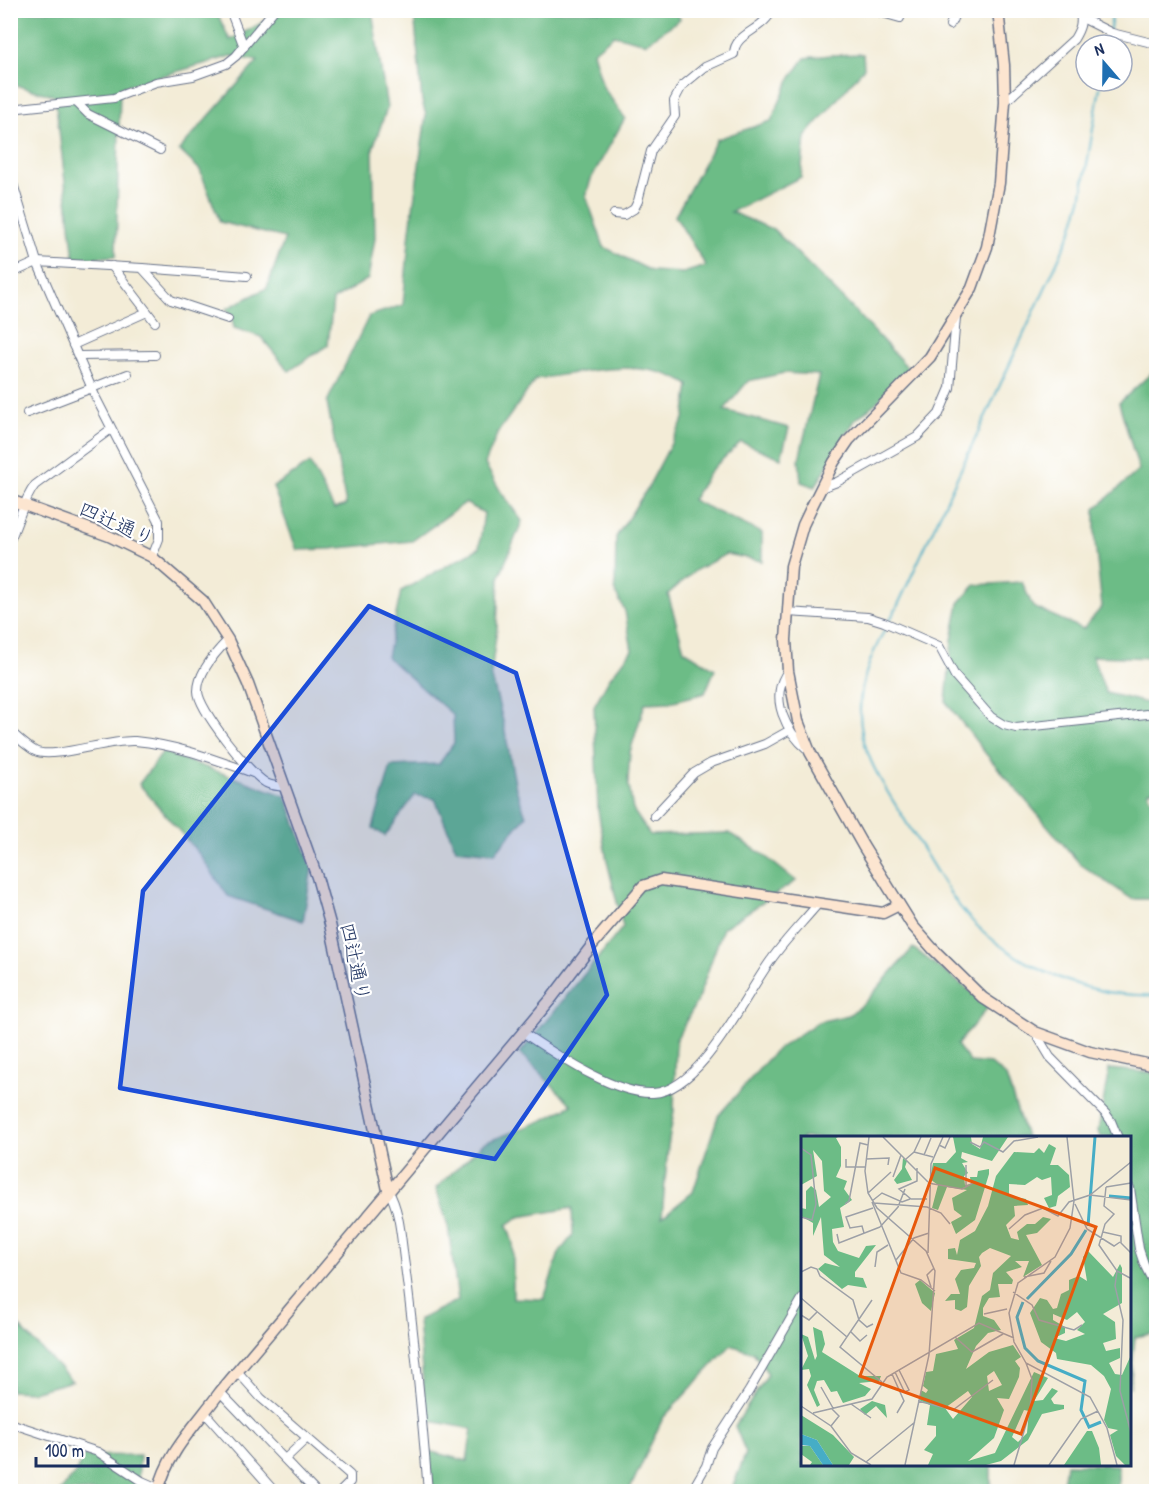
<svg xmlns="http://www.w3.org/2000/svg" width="1167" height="1502" viewBox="0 0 1167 1502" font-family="'Patrick Hand','Klee One',sans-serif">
<rect width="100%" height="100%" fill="#fff"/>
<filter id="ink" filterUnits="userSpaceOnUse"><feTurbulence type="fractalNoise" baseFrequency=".0167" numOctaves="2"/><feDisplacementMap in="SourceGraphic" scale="12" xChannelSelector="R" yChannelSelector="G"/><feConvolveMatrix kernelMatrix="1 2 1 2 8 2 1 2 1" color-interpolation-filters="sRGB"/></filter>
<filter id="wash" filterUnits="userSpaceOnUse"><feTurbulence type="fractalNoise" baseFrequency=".008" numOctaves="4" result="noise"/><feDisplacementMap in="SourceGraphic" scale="24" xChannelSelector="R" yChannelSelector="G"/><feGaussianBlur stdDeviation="1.35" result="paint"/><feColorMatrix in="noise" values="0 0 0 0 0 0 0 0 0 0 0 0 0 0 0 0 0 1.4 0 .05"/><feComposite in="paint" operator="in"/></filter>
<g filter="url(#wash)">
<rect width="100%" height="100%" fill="#f3ecd7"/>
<g fill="#6cbc86" stroke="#447672" stroke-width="1.5" fill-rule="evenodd">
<polygon points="10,11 216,11 230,40 269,19 264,11 372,11 387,108 373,148 375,238 368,279 333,300 328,345 289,371 261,337 234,328 231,314 226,309 267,288 285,238 220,222 200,170 179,150 258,61 231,56 120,88 116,256 74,259 55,96 11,84"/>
<path d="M414 11H676L680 19 646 43 614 35 593 52 603 87 625 118 591 179 586 196 604 247 651 271 683 273 706 266 675 216 717 139 771 121 790 79 805 58 831 55 863 54 864 68 805 137 801 177 731 212 774 230 858 314 908 368 878 401 855 420 815 487 801 482 799 459 819 375 784 373 748 381 724 410 789 428 781 458 741 442 711 470 692 500 762 533V561L726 554 696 570 668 594 684 650 715 669 705 693 670 702 645 703 630 752 628 780 633 810 650 835 729 833 761 853 796 881 723 928 698 999 676 1040 674 1111 668 1146 662 1217 693 1192 718 1116 775 1051 818 1022 849 1015 865 1002 913 948 973 993 988 1007 957 1045 970 1062 991 1064 1006 1077 1026 1137 802 1138V1464L991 1465V1491H731L746 1453 735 1426 768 1374 754 1353 731 1345 663 1418 629 1491H433L428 1451 467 1461 472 1429 426 1420 418 1320 458 1300 448 1226 436 1188 484 1143 544 1120 572 1105 520 1053 623 927 607 861 598 811 594 706 609 679 632 650 625 611 615 592 616 537 647 489 684 419 689 385C644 356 586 372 536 379L498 432 485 464 501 492 522 521 499 578 497 628 491 674 503 721 516 789 526 816 495 853 456 849 435 799 415 795 385 836 373 828 391 766 439 764 454 743 453 715 387 657 401 591 479 548 484 513 465 503 412 541 329 549 297 550 273 487 310 463 334 509 346 505 327 402 369 316 403 305 410 230 426 115 422 101ZM572 1208 573 1235 559 1253 544 1299 513 1298V1243L507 1225 519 1217Z"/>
<polygon points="1156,188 1156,226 1153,219 1151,193"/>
<polygon points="1156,369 1156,658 1092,656 1106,693 1156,705 1156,788 1148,792 1156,809 1156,899 1132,899 1080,864 986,754 946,702 952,640 959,603 975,585 1022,582 1033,607 1083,629 1102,607 1095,542 1095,509 1139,470 1119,403"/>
<polygon points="163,752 286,796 312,868 303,921 228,896 200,855 139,784"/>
<polygon points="1109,1069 1156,1073 1156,1333 1135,1337 1130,1388 1130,1138 1100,1137 1098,1131"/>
<polygon points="11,1318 72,1381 32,1392 11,1391"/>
<polygon points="140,1455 137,1491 59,1492 76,1473 83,1456"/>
<polygon points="1066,1464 1118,1465 1118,1491 1062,1491"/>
</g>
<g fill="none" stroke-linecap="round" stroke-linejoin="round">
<g stroke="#46adc6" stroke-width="2">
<polyline points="1107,45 1113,10"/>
<path d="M1101 81 1081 200 1072 230 898 605C880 639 860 671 860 710 859 753 885 787 906 822 924 850 940 880 960 907 995 951 1051 981 1107 992 1123 995 1140 995 1156 996"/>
</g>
</g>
</g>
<g filter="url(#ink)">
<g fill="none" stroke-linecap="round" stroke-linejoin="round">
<g stroke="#677188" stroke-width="10">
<g id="street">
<polyline points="230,10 244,47"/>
<polyline points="872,10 900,18 903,10"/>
<polyline points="1082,18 1112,33 1156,44"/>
<polyline points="950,25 957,10"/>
<path d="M1005 102 1074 39C1080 29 1083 22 1079 10"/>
<polyline points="77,103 88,114 160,150"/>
<polyline points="10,109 114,98 156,82 193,76 226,64 236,56 274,10"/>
<polyline points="10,174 37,262 96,398 159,521 159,539 152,557"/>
<path d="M614 214 624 215 634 209 638 201 651 151 675 116 674 101 682 86 705 67 734 54C734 37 753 32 763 22 767 19 770 14 773 10"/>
<polyline points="10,217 22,213"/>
<polyline points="112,266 155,322"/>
<polyline points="142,268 247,276"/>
<polyline points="10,274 37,262 142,268 171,300 228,319"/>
<polyline points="73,345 147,312"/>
<polyline points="78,356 155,355"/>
<polyline points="27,413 128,374"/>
<polyline points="821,488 837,482 917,437 939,414 950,388 956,317"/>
<path d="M10 540C19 522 23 500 35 485L111 429"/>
<polyline points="787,612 868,617 884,622 939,646 955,676 991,717 1004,725 1016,728 1156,713"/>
<path d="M228 640C216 652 198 672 198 691 198 709 249 773 266 783 272 786 278 786 284 787"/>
<path d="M788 671C768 698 786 732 809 751"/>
<path d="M10 731C18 738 26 746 35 751 52 760 109 739 135 741 177 745 214 759 253 773"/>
<polyline points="654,816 694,773 711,763 765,744 790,730"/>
<path d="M522 1032C554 1053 614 1095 653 1093 701 1091 745 995 771 960 785 940 802 923 818 904"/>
<polyline points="1035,1032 1050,1057 1106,1114 1111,1121 1118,1138"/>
<polyline points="1130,1188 1139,1249 1144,1264 1156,1288"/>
<path d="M388 1190C401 1212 401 1241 405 1266 415 1341 422 1416 428 1492"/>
<polyline points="237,1371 261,1398 350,1475 350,1482 340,1492"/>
<polyline points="220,1392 316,1492"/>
<polyline points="205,1413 275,1492"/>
<polyline points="10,1423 98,1452 142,1481 158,1488"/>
<polyline points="285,1459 307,1438"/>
<polyline points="691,1492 706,1466 712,1448 749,1391 802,1299"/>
</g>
</g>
<g stroke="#677188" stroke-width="13">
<g id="secondary">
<polyline points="998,10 1004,65 1005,102 999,183 987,247 972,288 930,357 849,440 834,462 813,504 803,525 791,566 786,640 788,671 798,721 810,752 863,846 912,925 933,949 983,998 1035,1032 1090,1052 1156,1066"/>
<polyline points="10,500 109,536 152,557 203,601 228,640 248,684 317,877 330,924 388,1190"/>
<path d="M158 1492C167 1452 197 1424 220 1392L551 999 593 944 643 886 661 880 883 913 899 905"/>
</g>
</g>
<use href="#street" stroke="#fff" stroke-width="8"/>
<use href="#secondary" stroke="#fce5d0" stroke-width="10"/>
</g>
</g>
<path fill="#1d4ed8" fill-opacity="0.2" stroke="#1d4ed8" stroke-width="4.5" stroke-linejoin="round" d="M369 606 516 673 607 995 495 1159 120 1088 143 891Z"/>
<g text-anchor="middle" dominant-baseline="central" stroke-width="4.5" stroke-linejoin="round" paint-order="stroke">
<g font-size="20" fill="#1b2f5e" stroke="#fff">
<text transform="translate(117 523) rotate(24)">四辻通り</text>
<text transform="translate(356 962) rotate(78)">四辻通り</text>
</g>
</g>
<g transform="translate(801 1136)">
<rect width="330" height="330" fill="#f3ecd7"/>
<path d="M0 1H37L35 2 40 11V30L35 41 46 45 43 53 51 64 39 72 43 91 31 93 32 106 37 115 58 122 65 110 75 109 54 136V141L62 142 66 152 47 149 41 153 17 133 24 127 39 131 23 119 20 81 12 100V87L0 80V72L5 73V55L10 50 15 54 18 71 30 61 23 55 21 25 12 14 16 40 0 49ZM152 1H170L171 8 179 13 182 1H207L191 25 161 16 160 22 167 26 161 27 167 37 163 40 164 49 170 48 169 41H176L177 35 188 33V38L174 84 155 98 150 86 161 80 153 74 151 62 166 54 146 51 137 74 131 72 137 49 129 43 132 27H145L155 16ZM248 8 255 12 249 29H257L268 39 269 51 257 60 255 70 248 72 243 62 251 59 250 41 241 44 236 41 224 49 208 48V60L225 63 227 69 213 70 214 80 205 89 210 102 218 104 216 96 226 88H234L242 81 250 83 236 97 225 99 241 129 222 141 228 125H214L221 131 205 136 212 144 211 148H197L199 161 188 162 182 172V180L193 184 200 194 187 197 175 210 165 233 188 216 212 209 220 221 214 225 219 232 218 241 208 263 196 262 203 274 193 302 167 325 194 317 233 236 247 242 233 265 242 264 251 252 257 255 250 263 253 268 263 269V273L241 278 227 304 200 325 185 329H127L132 318 123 314 135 300V290L126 289 129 269 118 264 120 254 125 257 127 254 122 250 125 236 132 235 135 218 157 213 153 204 173 192 181 160 189 154 192 137 210 120 189 112 181 117 178 121 180 130 168 150 166 171 160 175 154 173V164L144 165 150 158H159L154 143 160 134 173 132 175 127 147 123V113L154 112 156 119 159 104 174 95 187 70 195 40 213 16 233 17 238 12 243 17ZM193 235 201 249 188 255 186 240ZM167 255 171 261 152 283 144 272ZM223 274 228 275 226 297 217 306 211 301ZM102 22 106 25 104 31 111 44 96 48 93 44 101 33ZM287 115 312 141 319 128 321 132V167L302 178 314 186 315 203 302 207 305 215 319 212V222L308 227 314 238 321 239 330 219V329H324L315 320 309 299 317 294 307 292 303 284 310 253 303 240 290 229 256 223 255 217 240 206 229 177 239 162 246 164 252 173 256 172 260 158 268 154V144L278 140 286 145 282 121ZM276 176 284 186 276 194 284 198 265 205 253 202 264 197V191L252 184V178L266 184ZM119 144 134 157 130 175 121 167 114 148ZM12 191 21 195 24 208 21 216 59 240H80L78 245 58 247 70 253 64 260 42 267 36 255 30 256 23 244 16 245 13 254 19 269 16 271 6 249 10 240 8 233 0 234 7 220 0 198 7 201 14 224 16 220ZM71 265 84 269 86 282 75 270 64 279 59 273ZM0 279 32 299 53 321 48 329H32L16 304 0 298ZM286 295H291L298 312 300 329H263ZM0 310H9L22 329H9L11 326 0 318Z" fill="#6cbc86" fill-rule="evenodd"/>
<path d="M0 298 16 304 32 329H22L9 310 0 309Z" fill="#46adc6"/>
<path fill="none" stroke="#46adc6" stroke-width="3" d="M308 60 330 62M287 90 294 1M226 163 270 118 285 94M222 166 216 181 224 212 237 225 284 245 280 274 288 291 300 286"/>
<path fill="none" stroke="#9da0a7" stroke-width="1.5" d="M68 1 64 35 67 57 76 72 125 115 134 135 128 219 104 329M82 1 127 46M266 1 273 65 269 92 254 121 217 147 208 177 213 206 225 227 289 261 306 292 316 329M169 6 179 11 183 6 202 16 213 5 237 1M138 9 144 12 149 1M0 12 10 19 15 68 11 84 0 81M113 16 132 21M123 19 130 2M45 23V31H64M65 23 88 22 87 29M105 23 113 16 120 1M165 29V51M116 32V45L98 53 110 63H126M92 41 100 19M127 47 161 53 172 47M305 51 303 70 313 78 304 88 298 109 316 135 329 142M305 51 330 47M67 57 90 36M289 59 330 64M71 65 81 57 101 66 109 63M71 66 100 137 120 144 134 155M73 67 126 71 140 77 149 88M44 68 48 65 59 7 67 9M274 68 286 93 313 110 319 106M79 91 97 71 104 53M208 93 224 79 242 72 257 80 268 66 289 59 330 26M302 96 320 100V107L330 117M63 97 61 90 49 92 45 81 72 72M36 98 38 107 79 91M127 117 130 28 142 1M95 124 113 102 128 97M74 131 76 116 87 109M316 135 314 150 322 184 319 255 330 297M0 136 10 131 16 133 19 140 52 164 58 184 66 191 72 188M223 141 243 137 250 125M130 151 126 139 133 132M212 156 231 169 238 184 273 194 281 189M0 162 46 201M71 164 39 211 81 246M183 178 206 173M0 179 8 184 16 176M50 196 59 205 66 199M154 201 171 216 202 198M98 234 108 254 104 256M94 236 104 257M91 238 103 265 96 277M20 251 32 272M117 265 152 274 192 244M50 268 70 282M0 270 30 290 50 317 70 329M12 277 71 263 86 241 178 187 213 202M30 290 38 280 31 273M65 326 114 286M213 329 229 275 231 243 225 227M248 329 280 283 297 275"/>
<path fill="#e8590c" fill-opacity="0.15" stroke="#e8590c" stroke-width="3" d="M134 32 295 91 220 298 59 240Z"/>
<rect width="330" height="330" fill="none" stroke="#1b2f5e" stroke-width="3"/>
</g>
<rect width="1167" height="1502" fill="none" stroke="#fff" stroke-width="36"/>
<g transform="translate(1104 63) rotate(340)"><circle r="28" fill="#ffffff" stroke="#a4acbf" stroke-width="1.5"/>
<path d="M0-4.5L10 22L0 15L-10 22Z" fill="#1f6fb2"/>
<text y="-9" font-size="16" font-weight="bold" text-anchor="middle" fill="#1b2f5e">N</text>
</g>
<path d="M36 1457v9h112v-9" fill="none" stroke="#1b2f5e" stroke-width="3"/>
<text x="45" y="1457" font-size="18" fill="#1b2f5e" stroke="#ffffff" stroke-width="4.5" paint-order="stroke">100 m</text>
</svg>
